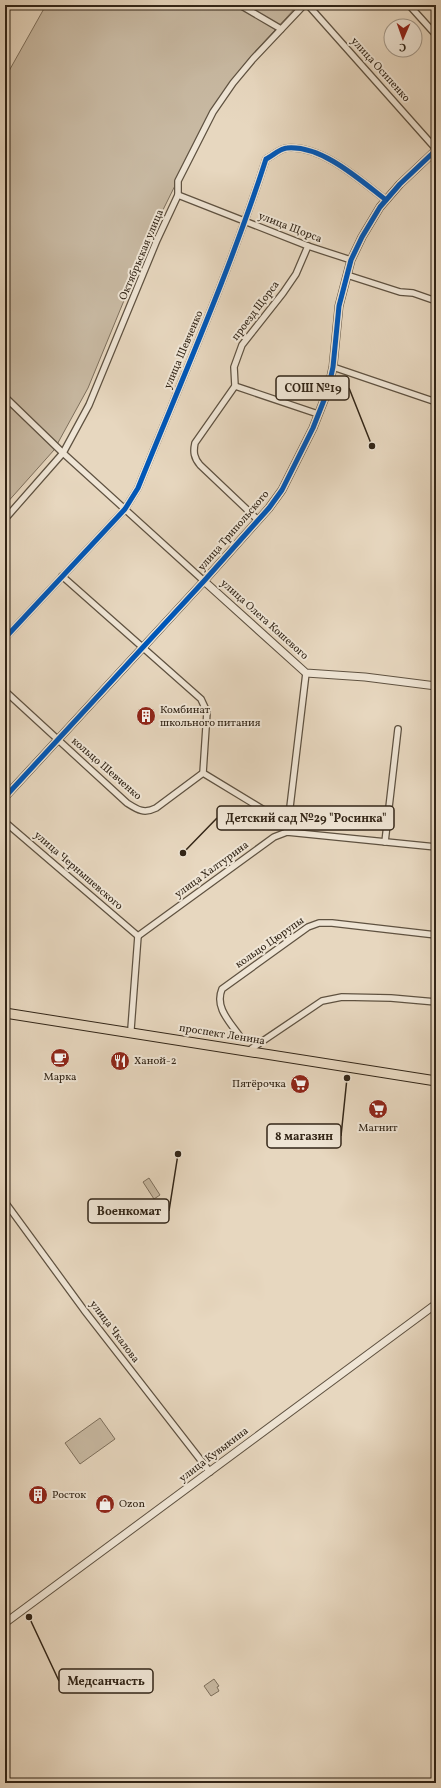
<svg xmlns="http://www.w3.org/2000/svg" width="441" height="1788" viewBox="0 0 441 1788" font-family="Vollkorn,serif">
<rect width="100%" height="100%" fill="#e7d7bf"/>
<filter id="stains"><feTurbulence type="fractalNoise" baseFrequency=".005" numOctaves="4"/><feColorMatrix values="0 0 0 0 .2 0 0 0 0 .09 0 0 0 0 .02 0 0 0 .5 -.17"/></filter>
<radialGradient id="worn" r=".72"><stop offset=".6" stop-color="#630" stop-opacity="0"/><stop offset="1" stop-color="#630" stop-opacity=".3"/></radialGradient>
<g fill="#c8b9a2" stroke="#7d6f5c">
<polygon points="46,5 298,5 251,56 231,81 212,111 153,230 88,388 54,450 5,505 5,78"/>
<polygon points="149,1178 160,1195 154,1199 143,1182"/>
<polygon points="100,1418 115,1439 80,1464 65,1443"/>
<polygon points="214,1679 219,1686 217,1687 219,1691 211,1696 204,1686"/>
</g>
<g fill="none" stroke-linecap="round" stroke-linejoin="round">
<g stroke="#5f5241" stroke-width="8">
<g id="minor">
<polyline points="240,5 281,29"/>
<polyline points="308,5 436,149"/>
<polyline points="409,5 436,35"/>
<polyline points="178,195 308,246 351,260"/>
<polyline points="347,275 400,292 413,293 436,301"/>
<polyline points="333,367 436,402"/>
<polyline points="235,386 318,414"/>
<polyline points="5,397 63,453 204,581"/>
<polyline points="5,519 63,453 89,405 157,240 178,195 178,181 213,112 233,83 253,59 304,5"/>
<path d="M258 520 200 465C194 458 193 452 195 443L235 386 234 367 242 345 283 293 296 274 308 246"/>
<path d="M5 638 125 509 138 488C182 379 230 271 266 159 272 156 281 148 287 148 322 145 360 180 386 200"/>
<path d="M5 691 127 803C138 810 144 814 156 808L203 773 207 712 201 699 62 576"/>
<polyline points="203,773 287,824"/>
<polyline points="5,822 138,936"/>
<polyline points="287,832 306,673"/>
<polyline points="385,842 398,729"/>
<polyline points="138,936 274,837 287,832 436,847"/>
<polyline points="131,1029 138,936"/>
<path d="M241 1038C231 1023 214 1008 222 989L308 927 319 923H332L436 935"/>
<polyline points="248,1051 322,1001 342,997 391,998 436,1002"/>
<polyline points="5,1202 84,1310 210,1472"/>
</g>
</g>
<g stroke="#5f5241" stroke-width="9">
<g id="tertiary">
<polyline points="204,581 306,673 365,677 436,686"/>
<polyline points="5,797 204,581 269,508 282,490 313,428 328,390 333,367 339,306 351,260 362,237 380,207 400,184 436,150"/>
<polyline points="5,1623 436,1304"/>
</g>
</g>
<g stroke="#322517" stroke-width="11">
<polyline id="primary" points="5,1013 436,1081"/>
</g>
<use href="#minor" stroke="#efe5d5" stroke-width="5.5"/>
<use href="#tertiary" stroke="#efe5d5" stroke-width="7"/>
<use href="#primary" stroke="#e7d7bf" stroke-width="9"/>
<g stroke="#efe5d5" stroke-width="8">
<g id="cycleway">
<path d="M5 638 125 509 138 488C182 379 230 271 266 159 272 156 281 148 287 148 322 145 360 180 386 200"/>
<polyline points="5,797 204,581 269,508 282,490 313,428 328,390 333,367 339,306 351,260 362,237 380,207 400,184 436,150"/>
</g>
</g>
<use href="#cycleway" stroke="#0057b8" stroke-width="5"/>
</g>
<defs>
<g id="building-disc" transform="scale(1)"><circle r="9.5" fill="#8f2418" stroke="#efe5d5"/><path d="M-4-6H4V6H1V3H-1V6H-4ZM-2.5-4.3h1.7v1.8h-1.7ZM.8-4.3h1.7v1.8H.8ZM-2.5-1h1.7V.8h-1.7ZM.8-1h1.7V.8H.8Z" fill="#fff"/></g>
<g id="cafe-disc" transform="scale(1)"><circle r="9.5" fill="#8f2418" stroke="#efe5d5"/><path d="M-5.5-4.5H6V0H3Q3 3.5 0 3.5H-2.5Q-5.5 3.5-5.5 0ZM3-3.2v2h1.7v-2ZM-6 4.5H4V6H-6Z" fill="#fff"/></g>
<g id="restaurant-disc" transform="scale(1)"><circle r="9.5" fill="#8f2418" stroke="#efe5d5"/><path d="M-5-6h1v4h1v-4h1v4h1v-4h1v5L-1.5 .5V6h-2V.5L-5-1ZM5-6V6H3V1.5H1.5Q1.5-4 5-6Z" fill="#fff"/></g>
<g id="supermarket-disc" transform="scale(1)"><circle r="9.5" fill="#8f2418" stroke="#efe5d5"/><path d="M-6-5.5h2.5l.6 2H6L4.5 2H-2.5L-4.4-4H-6ZM-1.5 3.2a1.3 1.3 0 1 0 .1 0ZM3 3.2a1.3 1.3 0 1 0 .1 0Z" fill="#fff"/></g>
<g id="shop-disc" transform="scale(1)"><circle r="9.5" fill="#8f2418" stroke="#efe5d5"/><path d="M-5-2.5h2.3a2.7 3.5 0 0 1 5.4 0H5L5.5 6h-11ZM-1.5-2.5h3a1.5 2.3 0 0 0-3 0Z" fill="#fff"/></g>
</defs>
<g fill-rule="evenodd">
<use href="#building-disc" x="146" y="716"/>
<use href="#cafe-disc" x="60" y="1058"/>
<use href="#restaurant-disc" x="120" y="1061"/>
<use href="#supermarket-disc" x="300" y="1084"/>
<use href="#supermarket-disc" x="378" y="1109"/>
<use href="#building-disc" x="38" y="1495"/>
<use href="#shop-disc" x="105" y="1504"/>
</g>
<g text-anchor="middle" dominant-baseline="central" stroke-width="4" stroke-linejoin="round" paint-order="stroke">
<g font-size="11" fill="#322517" stroke="#efe5d5">
<text transform="translate(380 70) rotate(48)">улица Осипенко</text>
<text transform="translate(290 228) rotate(21)">улица Щорса</text>
<text transform="translate(142 255) rotate(-67)">Октябрьская улица</text>
<text transform="translate(256 311) rotate(-53)">проезд Щорса</text>
<text transform="translate(184 350) rotate(-67)">улица Шевченко</text>
<text transform="translate(234 531) rotate(-49)">улица Трипольского</text>
<text transform="translate(264 620) rotate(42)">улица Олега Кошевого</text>
<text transform="translate(106 769) rotate(41)">кольцо Шевченко</text>
<text transform="translate(212 870) rotate(-36)">улица Халтурина</text>
<text transform="translate(78 871) rotate(41)">улица Чернышевского</text>
<text transform="translate(270 943) rotate(-35)">кольцо Цюрупы</text>
<text transform="translate(222 1035) rotate(9)">проспект Ленина</text>
<text transform="translate(114 1332) rotate(53)">улица Чкалова</text>
<text transform="translate(214 1455) rotate(-37)">улица Кувыкина</text>
</g>
<g font-size="11" fill="#322517" stroke="#efe5d5" text-anchor="start">
<text x="160" y="710">Комбинат<tspan x="160" dy="13">школьного питания</tspan></text>
<text x="134" y="1061">Ханой-2</text>
<text x="60" y="1077" text-anchor="middle">Марка</text>
<text x="286" y="1084" text-anchor="end">Пятёрочка</text>
<text x="378" y="1128" text-anchor="middle">Магнит</text>
<text x="52" y="1495">Росток</text>
<text x="119" y="1504">Ozon</text>
</g>
</g>
<path fill="none" stroke="#322517" stroke-width="1.5" d="M372 446L349 388M183 853L217 818M347 1078L341 1136M178 1154L169 1211M29 1617L59 1681"/>
<g fill="#322517" stroke="#efe5d5" stroke-width="1.5">
<circle cx="372" cy="446" r="4"/>
<circle cx="183" cy="853" r="4"/>
<circle cx="347" cy="1078" r="4"/>
<circle cx="178" cy="1154" r="4"/>
<circle cx="29" cy="1617" r="4"/>
</g>
<g fill="#efe5d5" stroke="#322517" stroke-width="1.5">
<rect x="276" y="376" width="73" height="24" rx="4"/>
<rect x="217" y="806" width="177" height="24" rx="4"/>
<rect x="267" y="1124" width="74" height="24" rx="4"/>
<rect x="88" y="1199" width="81" height="24" rx="4"/>
<rect x="59" y="1669" width="94" height="24" rx="4"/>
</g>
<g font-size="12" text-anchor="middle" font-weight="bold" fill="#322517">
<text x="313" y="392">СОШ №19</text>
<text x="306" y="822">Детский сад №29 "Росинка"</text>
<text x="304" y="1140">8 магазин</text>
<text x="129" y="1215">Военкомат</text>
<text x="106" y="1685">Медсанчасть</text>
</g>
<rect width="441" height="1788" fill="none" stroke="#e7d7bf" stroke-width="20"/>
<rect x="6" y="6" width="429" height="1776" fill="none" stroke="#322517" stroke-width="2"/>
<rect x="10" y="10" width="421" height="1768" fill="none" stroke="#322517"/>
<g transform="translate(403 38) rotate(182)"><circle r="19" fill="#efe5d5" stroke="#a39889"/>
<path d="M0-3L7 15L0 10L-7 15Z" fill="#8f2418"/>
<text y="-6" font-size="11" font-weight="bold" text-anchor="middle" fill="#322517">С</text>
</g>
<rect width="100%" height="100%" filter="url(#stains)"/>
<rect width="100%" height="100%" fill="url(#worn)"/>
</svg>
